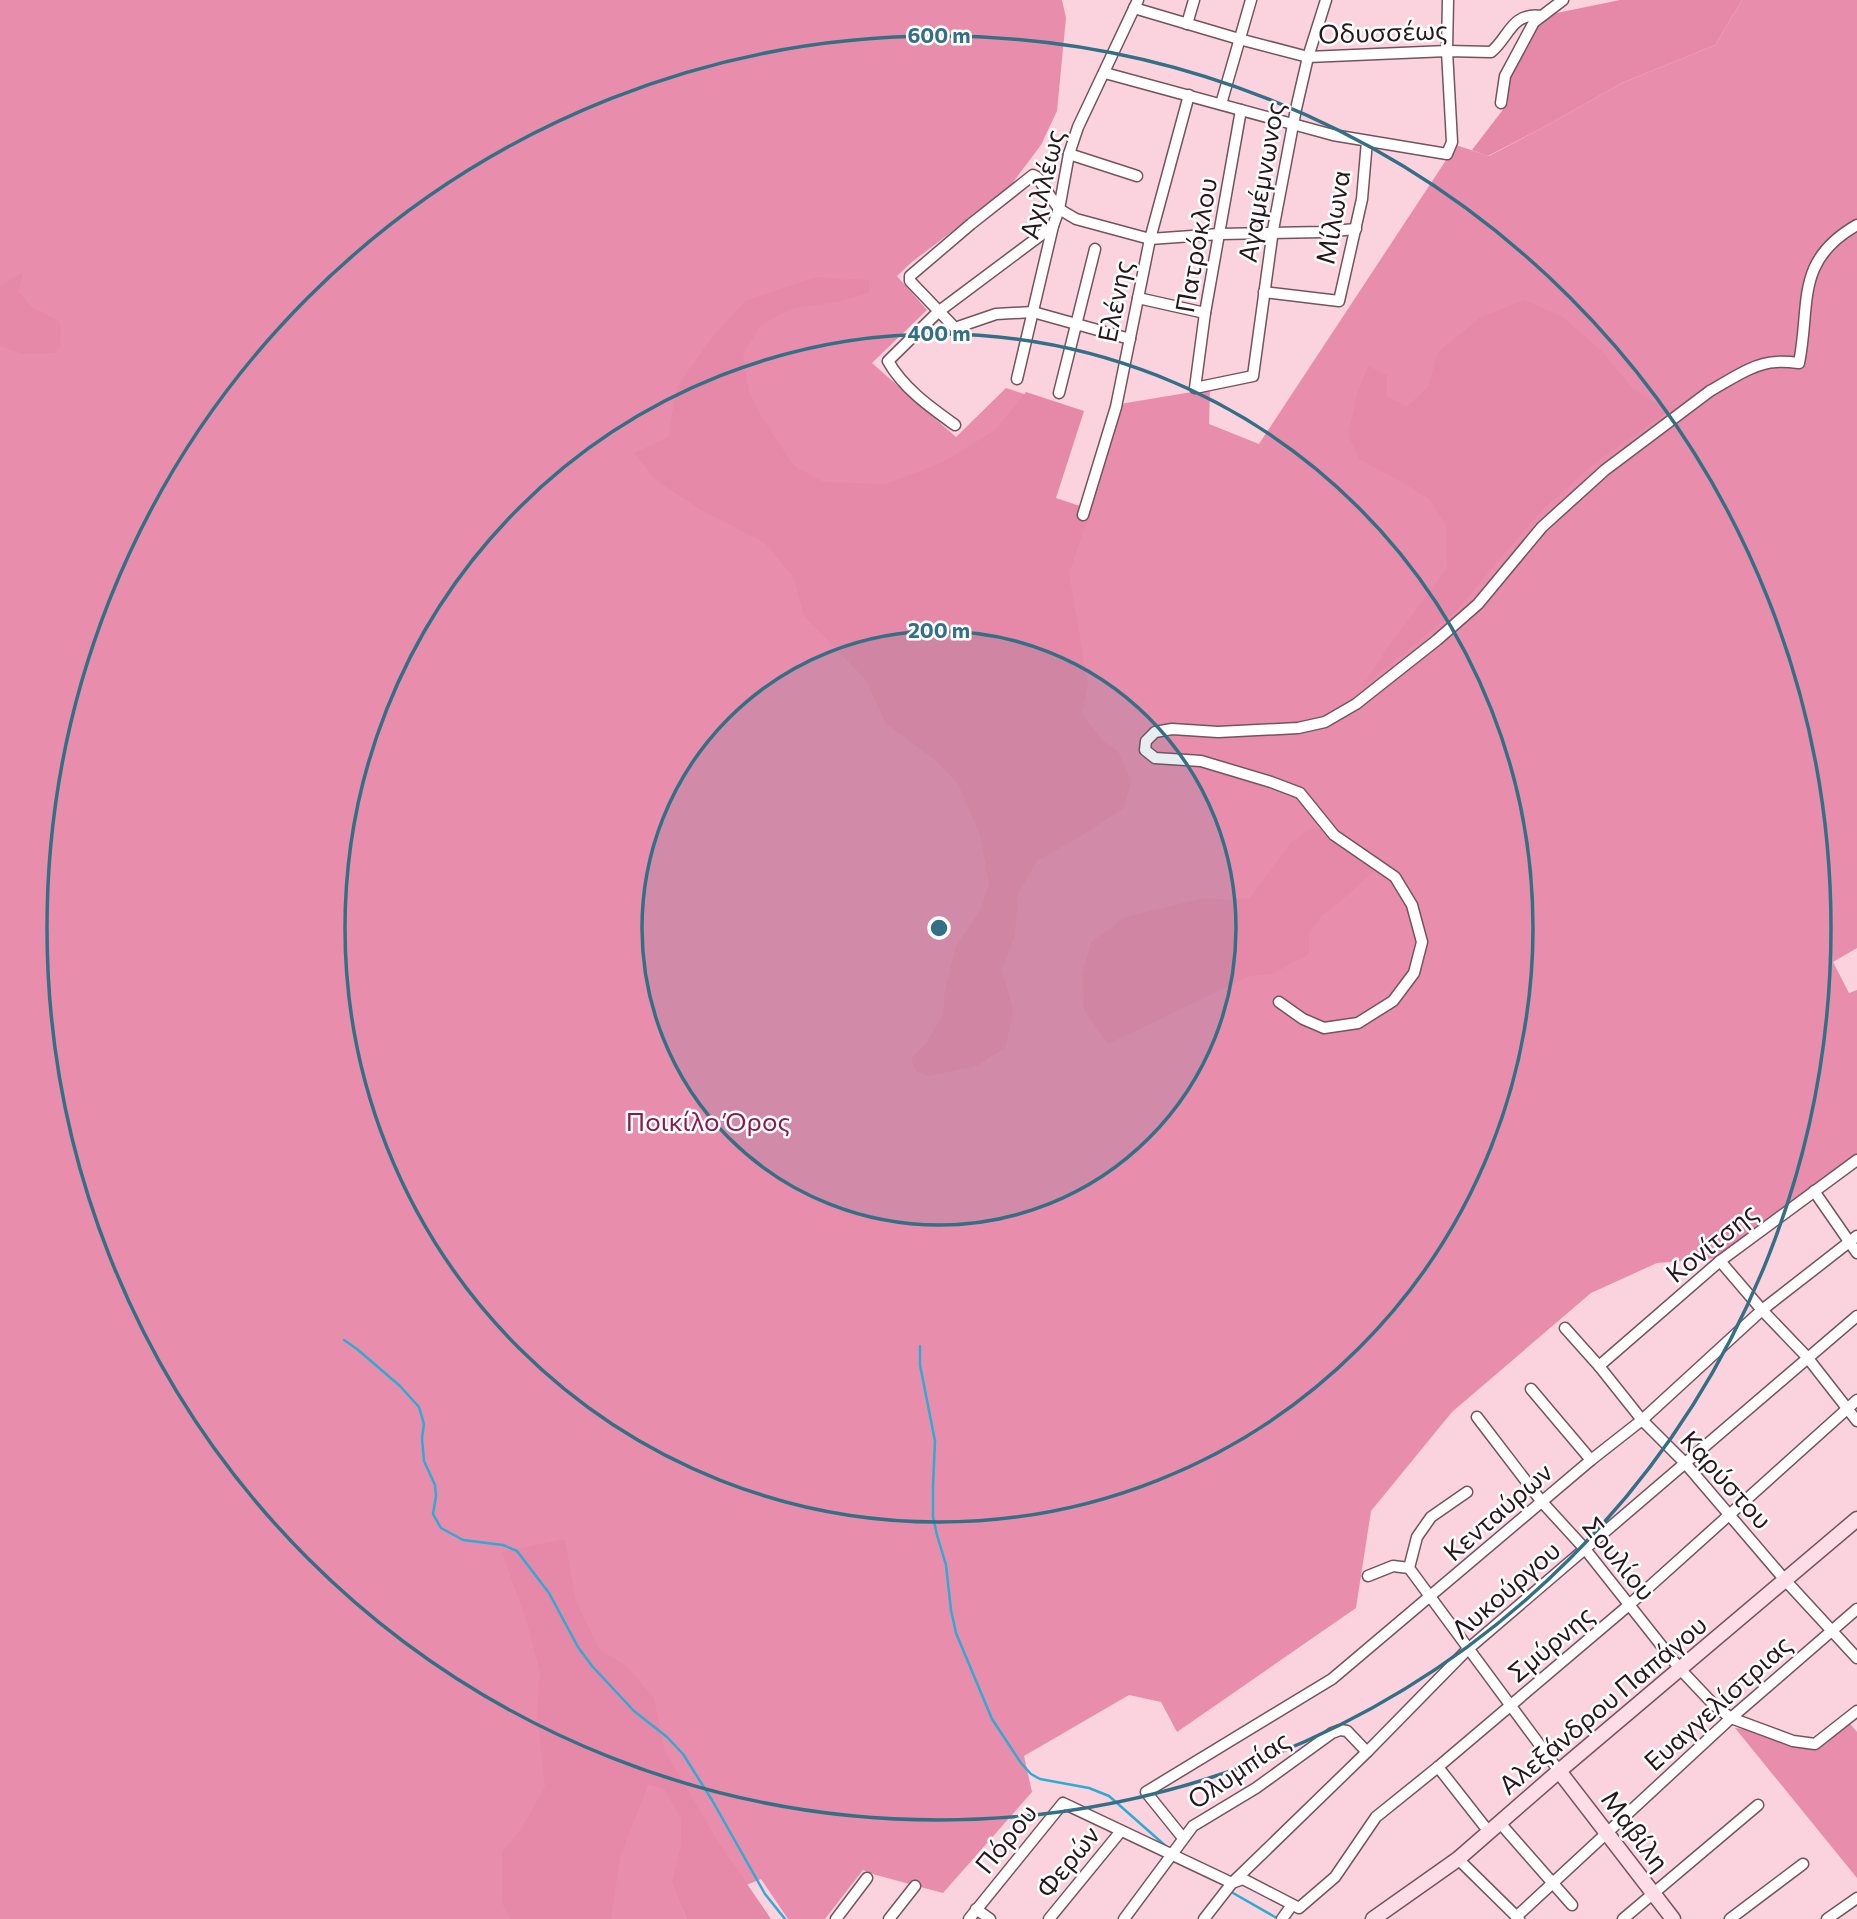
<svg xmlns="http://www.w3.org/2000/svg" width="1857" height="1919" viewBox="0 0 1857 1919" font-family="Commissioner,sans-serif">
<rect width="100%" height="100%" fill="#fbd3df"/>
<g fill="#e88eac">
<polygon points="0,0 1062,0 1066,18 1057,111 1041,145 1008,189 912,262 897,276 927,310 872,363 956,437 1006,388 1081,413 1053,500 1087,511 1080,506 1114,405 1210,389 1209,424 1259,444 1456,145 1489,156 1542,128 1622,83 1715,45 1742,0 1857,0 1857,948 1833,962 1849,993 1857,990 1857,1156 1717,1258 1657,1263 1591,1293 1452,1412 1371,1511 1356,1608 1177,1732 1161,1702 1129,1695 1024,1756 1032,1792 943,1893 876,1875 863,1870 825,1919 788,1919 761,1879 683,1911 686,1919 0,1919"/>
<polygon points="1846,1719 1857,1732 1857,1878 1735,1728 1820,1739"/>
</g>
<g fill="#e689a8">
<polygon points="1620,0 1742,0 1715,45 1622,83 1542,128 1488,156 1472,150 1508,103 1508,80 1536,23 1547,15"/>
<polygon points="23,272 19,292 31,306 60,322 61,346 56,353 22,354 0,346 0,286"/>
<polygon points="816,277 869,280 869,293 842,301 790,309 760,326 743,355 749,392 762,417 794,466 824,482 886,484 945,461 995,430 1026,392 1084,411 1056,498 1080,506 1090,513 1069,573 1088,685 1082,714 1104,742 1118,751 1131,780 1125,807 1083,835 1037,861 1019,892 1014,938 1002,969 1013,1010 1006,1047 977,1066 929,1076 917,1072 911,1059 926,1043 943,1014 945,989 956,946 980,911 989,884 980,835 958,784 934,759 886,724 866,680 804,616 794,578 765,543 701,510 655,480 634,453 668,437 677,386 713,336 745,301"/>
<polygon points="1524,300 1563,317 1603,352 1632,388 1661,406 1673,408 1591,466 1544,509 1503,555 1459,608 1361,688 1388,647 1447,568 1446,526 1430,500 1405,484 1359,459 1348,435 1357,394 1368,366 1387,375 1387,397 1407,406 1428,387 1438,352 1481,317"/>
<polygon points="1313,827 1325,831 1374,871 1340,902 1321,916 1309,934 1309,954 1272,974 1250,976 1108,1044 1084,1010 1082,974 1091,942 1125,917 1204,898 1231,900 1250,898 1291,842"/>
<polygon points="565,1539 576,1601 599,1649 627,1666 654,1698 664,1749 679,1775 719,1843 771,1919 686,1919 672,1881 681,1844 681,1819 664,1789 648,1785 621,1855 611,1919 510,1919 502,1903 502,1852 521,1829 545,1787 537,1713 540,1672 527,1623 502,1552"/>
</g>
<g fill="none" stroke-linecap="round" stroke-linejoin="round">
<g stroke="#2dabd3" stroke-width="2.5">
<polyline points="344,1340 357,1349 400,1386 419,1407 424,1424 422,1438 424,1461 435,1485 436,1496 433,1514 441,1528 463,1540 503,1545 517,1551 549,1593 578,1647 592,1666 634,1711 667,1737 683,1754 712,1800 765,1894 785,1919"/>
<polyline points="920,1346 920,1365 935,1441 933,1486 933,1517 937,1535 946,1565 951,1610 956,1633 992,1719 1021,1763 1031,1774 1040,1779 1089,1788 1109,1796 1168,1848"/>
<polyline points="1233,1893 1275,1917"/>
</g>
<g stroke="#75535e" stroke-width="13">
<g id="street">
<path d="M1134 8 1239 39 1308 57 1447 51 1491 52C1509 38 1511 12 1541 16"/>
<polyline points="1187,24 1194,0"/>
<polyline points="1105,73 1333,135 1447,154 1452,142 1447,51 1448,0"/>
<polyline points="1501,103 1505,76 1534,22 1563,0"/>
<polyline points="1221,104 1251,0"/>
<polyline points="1241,110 1205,313 1195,388 1253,376 1273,230 1296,109 1308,57 1326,0"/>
<polyline points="1069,154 1137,176"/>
<polyline points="1264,292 1339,301 1362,199 1367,141"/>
<polyline points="1138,298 1205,313"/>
<polyline points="1130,339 1033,312 996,314 955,328 910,281 910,276 971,224 1033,175 1037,177 1059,209 1076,219 1150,239 1220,234 1322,232 1356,229"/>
<polyline points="1017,379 1053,226 1059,209 1069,154 1078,127 1138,0"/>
<polyline points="1059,393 1095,249"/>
<path d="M955 425C930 407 903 388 888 361L938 312 1053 226"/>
<polyline points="1083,515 1116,407 1150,239 1189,95"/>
<path d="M1279 1002 1303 1019 1324 1028 1358 1023 1393 1001 1414 973 1422 942 1412 905 1395 877 1334 835 1300 793 1271 782 1201 761 1155 758 1145 750 1146 741 1155 732 1172 729 1218 732 1298 728 1325 722 1356 704 1437 640 1478 604 1542 527 1605 470 1710 391C1730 380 1753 363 1776 362 1783 361 1791 362 1799 363 1811 303 1794 261 1857 225"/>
<polyline points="1814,1191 1857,1253"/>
<polyline points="1720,1261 1762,1310 1807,1357 1857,1421"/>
<polyline points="1565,1328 1599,1366 1642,1420 1685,1463 1785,1580 1857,1658"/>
<polyline points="1599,1366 1720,1261 1857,1160"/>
<polyline points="1531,1389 1591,1460"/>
<polyline points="1477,1417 1542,1502 1585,1549 1680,1669 1715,1706 1731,1718 1793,1741 1815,1744 1857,1711"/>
<polyline points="1467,1492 1431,1517 1417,1537 1409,1568 1559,1771"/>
<polyline points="1368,1576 1393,1566 1409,1568"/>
<polyline points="1438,1767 1489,1832"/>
<polyline points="1500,1823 1572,1905"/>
<polyline points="1183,1838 1146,1792 1332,1679 1591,1460 1642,1420 1762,1310 1857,1236"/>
<polyline points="1458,1859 1519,1919"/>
<polyline points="976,1909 990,1919"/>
<polyline points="1516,1917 1731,1718 1857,1609"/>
<polyline points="836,1919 867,1878"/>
<polyline points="889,1919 915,1886"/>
<polyline points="969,1919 1063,1803 1232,1883 1243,1879 1299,1908 1335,1877 1376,1817 1438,1767 1629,1605 1857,1400"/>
<polyline points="1049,1919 1121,1831"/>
<polyline points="1124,1919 1193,1826 1256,1788 1332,1733 1340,1730 1347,1731 1367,1752"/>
<polyline points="1204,1919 1232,1883 1367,1752 1468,1649 1857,1316"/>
<polyline points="1282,1919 1292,1905"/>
<polyline points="1623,1919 1758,1805"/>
<polyline points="1730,1919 1803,1864"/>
<polyline points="1827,1919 1857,1898"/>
</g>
</g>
<g stroke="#75535e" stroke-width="17">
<g id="secondary">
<polyline points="1559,1771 1673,1919"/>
<polyline points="1373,1919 1458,1859 1559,1771 1857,1519"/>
</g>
</g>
<use href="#street" stroke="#fff" stroke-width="10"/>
<use href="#secondary" stroke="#fedde8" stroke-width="14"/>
</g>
<circle cx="939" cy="928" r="297" fill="#337086" fill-opacity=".12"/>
<g fill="none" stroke="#337086" stroke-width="3.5">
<circle cx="939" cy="928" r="297"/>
<circle cx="939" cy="928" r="594"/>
<circle cx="939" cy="928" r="892"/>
</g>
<g text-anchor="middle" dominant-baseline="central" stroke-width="5" stroke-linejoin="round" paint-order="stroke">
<g font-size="26" fill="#25171b" stroke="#fff">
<text transform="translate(1383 31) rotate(-2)">Οδυσσέως</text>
<text transform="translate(1260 182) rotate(-80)">Αγαμέμνωνος</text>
<text transform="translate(1041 184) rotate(-76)">Αχιλλέως</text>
<text transform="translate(1332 217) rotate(-80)">Μίλωνα</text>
<text transform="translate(1195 245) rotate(-80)">Πατρόκλου</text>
<text transform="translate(1114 301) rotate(-78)">Ελένης</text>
<text transform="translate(1711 1242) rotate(-39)">Κονίτσης</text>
<text transform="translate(1727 1479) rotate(48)">Καρύστου</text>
<text transform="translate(1497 1511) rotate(-41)">Κενταύρων</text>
<text transform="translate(1620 1558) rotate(51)">Σουλίου</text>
<text transform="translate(1505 1589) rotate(-41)">Λυκούργου</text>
<text transform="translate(1550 1643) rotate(-40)">Σμύρνης</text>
<text transform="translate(1717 1702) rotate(-42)">Ευαγγελίστριας</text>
<text transform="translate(1602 1704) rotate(-40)">Αλεξάνδρου Παπάγου</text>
<text transform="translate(1238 1769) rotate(-34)">Ολυμπίας</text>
<text transform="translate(1636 1830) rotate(53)">Μαβίλη</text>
<text transform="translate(1005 1838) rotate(-51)">Πόρου</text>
<text transform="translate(1067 1861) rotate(-51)">Φερών</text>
</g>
<g font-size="26" fill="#891b4c" stroke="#fff">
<text x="708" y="1120">Ποικίλο Όρος</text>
</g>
</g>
<circle cx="939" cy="928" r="10" fill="#337086" stroke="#fff" stroke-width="3.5"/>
<g font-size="21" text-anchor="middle" font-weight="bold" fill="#337086" stroke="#fff" stroke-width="5" stroke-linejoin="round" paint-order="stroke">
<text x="939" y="43">600 m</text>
<text x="939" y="341">400 m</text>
<text x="939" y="638">200 m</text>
</g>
</svg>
